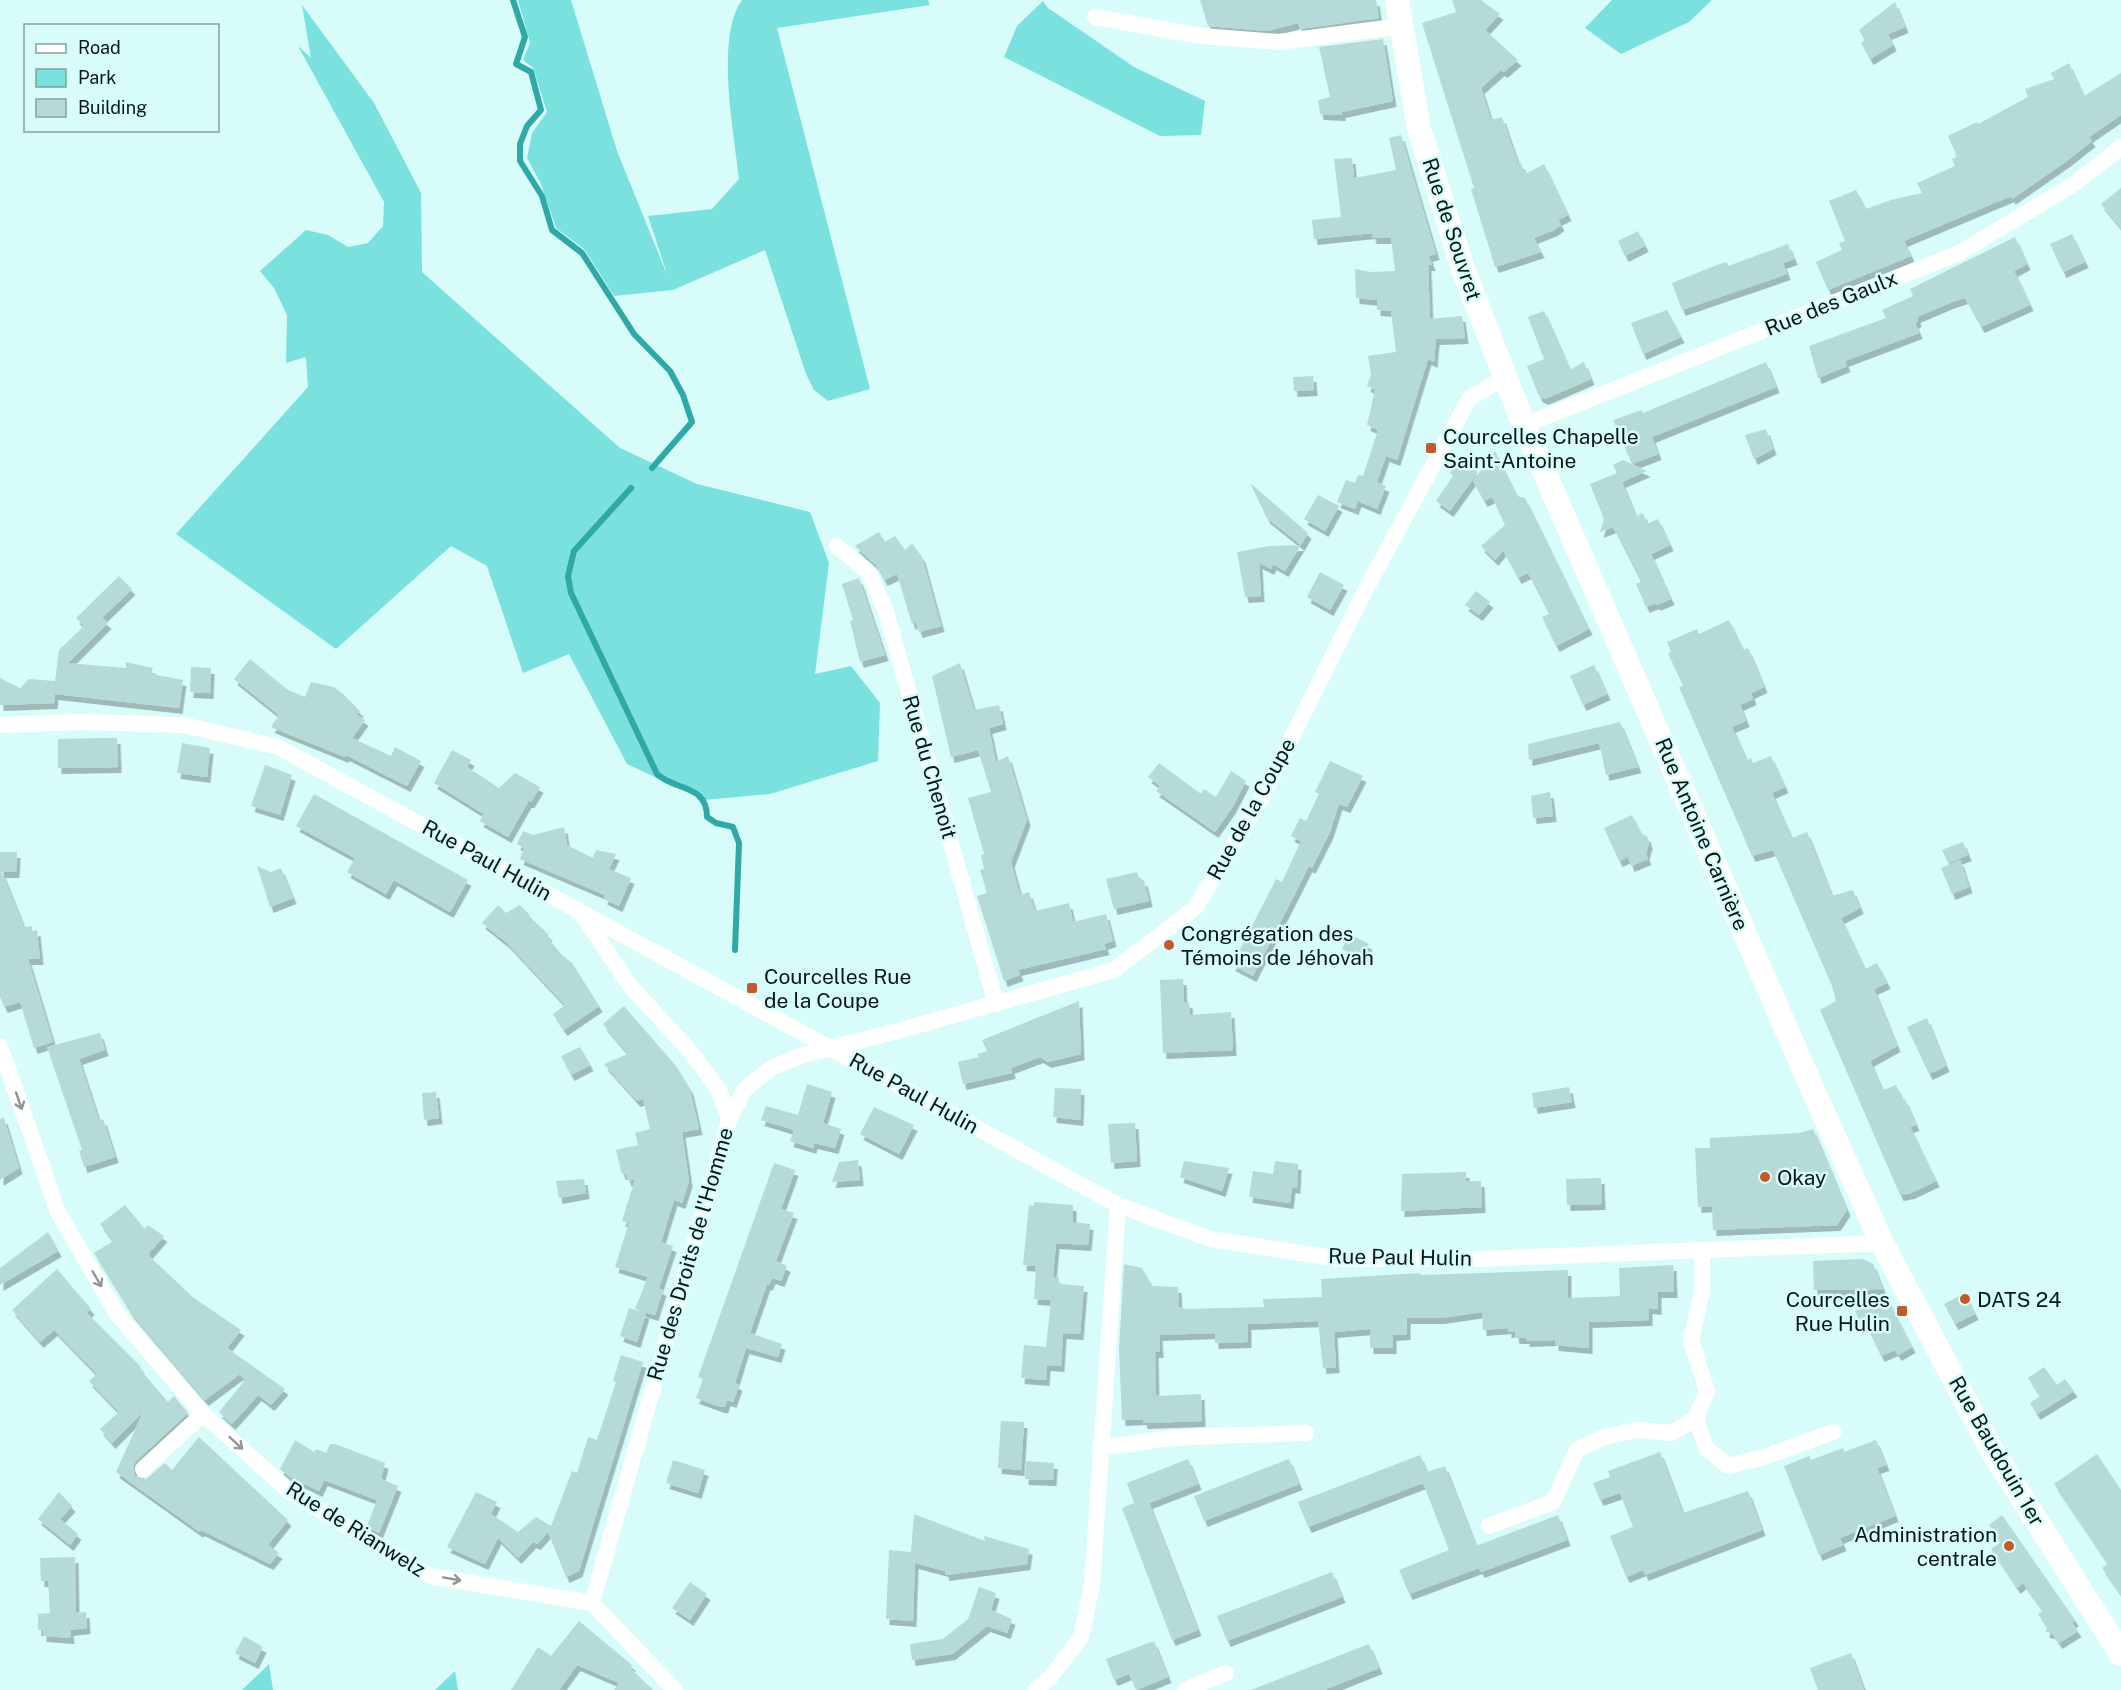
<svg xmlns="http://www.w3.org/2000/svg" width="2121" height="1690" viewBox="0 0 2121 1690" font-family="'Public Sans',sans-serif">
<defs>
<filter id="shadow"><feDropShadow dx="3.5" dy="6" stdDeviation="0" flood-color="#0004"/></filter>
</defs>
<rect width="100%" height="100%" fill="#d7fcfa"/>
<g fill="#7ae1de">
<path d="M518 0H571L617 151 668 277 648 216 712 209 739 179C734 133 715 38 742 0H928L930 5 777 28 870 389 828 401 814 390 806 374 765 250 673 290 614 296 584 249 556 228 541 184 527 158 532 133 547 112 533 68 523 60 530 43Z"/>
<polygon points="1612,0 1712,0 1689,22 1621,54 1585,28"/>
<polygon points="1043,1 1048,8 1134,67 1205,101 1201,135 1160,136 1004,57 1017,26"/>
<polygon points="302,5 374,103 421,193 422,272 620,448 697,484 810,512 829,563 815,674 851,666 880,703 878,761 770,794 704,800 627,764 569,654 523,673 487,566 451,546 336,649 176,534 308,387 306,357 286,363 287,315 274,288 260,271 306,230 328,235 348,247 368,243 383,226 384,202 298,46 311,58"/>
<polygon points="269,1664 273,1690 242,1690"/>
<polygon points="455,1671 458,1690 435,1690"/>
</g>
<g fill="none" stroke-linecap="round" stroke-linejoin="round">
<g stroke="#2fa9a6" stroke-width="6">
<polyline points="513,0 525,37 516,64 531,72 541,110 527,126 520,144 520,161 542,196 552,230 582,253 634,334 670,371 683,395 692,422 652,468"/>
<path d="M631 488 574 551 568 576 571 593 657 774C675 791 707 784 707 817L716 823 733 827 739 843 735 950"/>
</g>
</g>
<g fill="#b6dad8" filter="url(#shadow)">
<polygon points="1200,0 1376,0 1379,18 1300,29 1298,23 1267,31 1208,26"/>
<polygon points="1452,0 1481,0 1500,14 1485,30 1518,60 1504,72 1501,70 1481,88 1491,120 1502,117 1518,163 1521,163 1525,174 1544,164 1568,215 1558,220 1561,225 1554,230 1534,238 1541,252 1495,267 1471,189 1474,188 1422,23 1456,12"/>
<polygon points="1895,2 1905,27 1888,34 1893,45 1870,59 1861,43 1865,40 1859,30"/>
<polygon points="1383,39 1393,101 1342,112 1342,115 1320,114 1318,100 1330,97 1319,47"/>
<polygon points="2069,63 2084,96 2121,73 2121,115 2089,137 2092,141 2068,160 2012,199 2011,196 1904,241 1911,256 1828,290 1816,262 1842,250 1839,243 1845,241 1829,201 1856,190 1866,209 1891,200 1922,193 1917,183 1955,166 1952,159 1956,158 1955,152 1948,136 1977,122 1978,124 2028,97 2025,89 2054,79 2051,73"/>
<polygon points="1401,135 1436,254 1429,256 1432,265 1428,265 1430,319 1462,316 1465,338 1436,339 1434,362 1428,359 1397,460 1386,456 1377,482 1386,486 1377,509 1358,501 1355,509 1337,502 1346,480 1355,483 1358,475 1363,476 1378,430 1367,425 1375,389 1367,386 1371,374 1368,356 1396,352 1391,311 1377,310 1377,300 1356,298 1355,269 1371,272 1395,271 1391,238 1373,238 1372,233 1314,239 1312,220 1341,217 1334,159 1352,158 1354,178 1396,170 1389,138"/>
<polygon points="2121,188 2121,228 2101,204"/>
<polygon points="1638,231 1645,246 1625,256 1618,241"/>
<polygon points="2072,234 2085,262 2063,272 2050,244"/>
<polygon points="2015,237 2027,264 2014,271 2030,305 1981,327 1965,298 1952,302 1917,317 1918,321 1915,323 1919,333 1845,361 1847,366 1818,378 1809,346 1886,318 1882,310 1913,296 1910,289"/>
<polygon points="1788,244 1794,259 1783,263 1787,274 1682,310 1672,283 1717,265 1727,262 1728,266"/>
<polygon points="1667,310 1681,337 1643,354 1631,323"/>
<polygon points="1544,311 1570,370 1584,362 1591,379 1545,399 1539,396 1527,366 1544,359 1528,317"/>
<polygon points="1766,362 1776,387 1652,437 1658,454 1632,464 1613,420 1641,410 1643,413"/>
<polygon points="1313,376 1314,390 1294,391 1293,377"/>
<polygon points="1766,429 1773,449 1754,459 1745,435"/>
<polygon points="1495,451 1517,496 1525,498 1589,629 1556,646 1542,617 1549,614 1528,573 1518,578 1503,550 1495,560 1481,546 1505,525 1492,497 1484,501 1473,481"/>
<polygon points="1459,459 1478,472 1450,511 1436,501 1453,476 1450,473"/>
<polygon points="1623,460 1647,471 1622,482 1636,516 1643,513 1647,524 1658,519 1670,545 1651,554 1671,599 1657,605 1656,603 1646,607 1636,584 1641,582 1613,527 1600,532 1604,519 1590,484 1617,473 1613,465"/>
<polygon points="1250,483 1308,533 1301,545 1267,518"/>
<polygon points="1318,495 1339,506 1325,531 1304,519"/>
<polygon points="879,532 885,542 895,536 905,550 912,543 922,557 941,626 919,632 916,622 912,624 897,574 884,580 876,565 855,546"/>
<polygon points="1301,545 1285,571 1273,564 1271,569 1259,563 1261,596 1245,597 1237,552 1269,546"/>
<polygon points="1320,572 1344,585 1330,610 1307,597"/>
<polygon points="119,576 132,589 102,618 108,623 68,663 126,668 126,662 153,668 151,674 183,680 179,708 55,694 54,703 0,705 0,678 20,688 29,679 55,681 59,650 84,626 76,618"/>
<polygon points="859,578 885,655 860,662 850,621 853,620 842,584"/>
<polygon points="1476,591 1490,602 1479,615 1465,605"/>
<polygon points="1729,620 1743,650 1748,648 1764,687 1751,693 1753,699 1740,705 1746,721 1732,727 1747,760 1751,758 1753,763 1771,756 1785,787 1772,793 1778,807 1792,838 1807,832 1832,896 1853,890 1860,908 1841,918 1865,969 1877,963 1887,983 1874,989 1897,1046 1870,1061 1883,1090 1896,1085 1903,1101 1905,1099 1916,1125 1910,1127 1936,1181 1911,1193 1900,1195 1820,1010 1836,1001 1832,986 1773,850 1752,856 1679,687 1683,686 1668,653 1671,652 1667,642 1697,629 1699,634"/>
<polygon points="250,659 288,690 305,697 311,682 334,687 343,694 360,711 356,714 365,720 352,738 391,756 395,747 421,761 407,786 346,755 345,757 271,727 279,715 234,679"/>
<polygon points="960,663 974,710 999,705 1003,724 989,728 996,762 1008,756 1027,820 1011,862 1020,895 1029,892 1035,911 1069,903 1073,922 1106,914 1113,941 1104,944 1106,949 1018,970 1020,975 1004,981 977,896 987,893 980,870 984,869 981,855 984,854 968,798 991,792 978,750 951,757 932,676"/>
<polygon points="1594,665 1607,694 1583,705 1570,676"/>
<polygon points="191,667 211,668 210,693 190,692"/>
<polygon points="1620,722 1638,767 1606,775 1599,743 1529,760 1528,744"/>
<polygon points="102,738 117,738 118,767 58,768 58,739"/>
<polygon points="182,743 210,748 207,777 177,773"/>
<polygon points="452,750 471,760 467,767 499,788 515,773 540,787 531,802 528,802 508,837 480,821 484,814 434,783"/>
<polygon points="1330,761 1363,776 1347,807 1339,804 1330,832 1312,868 1309,866 1253,976 1232,965 1276,879 1282,882 1301,841 1291,836 1300,818 1306,821 1319,794 1315,792"/>
<polygon points="1159,763 1201,794 1204,789 1216,797 1231,771 1246,781 1232,808 1215,832 1156,791 1160,786 1148,777"/>
<polygon points="265,765 292,775 280,815 251,806"/>
<polygon points="1550,792 1553,816 1533,818 1531,796"/>
<polygon points="314,794 468,880 450,912 394,880 386,894 347,872 355,858 296,826"/>
<polygon points="1632,815 1641,834 1647,836 1649,843 1646,854 1648,859 1631,866 1628,857 1619,861 1604,828"/>
<polygon points="564,827 567,845 593,858 596,850 616,854 609,869 631,878 619,906 604,899 605,895 520,859 524,848 517,844 523,831 533,835"/>
<polygon points="1963,842 1968,855 1948,863 1942,850"/>
<polygon points="0,852 17,852 16,872 2,872 24,927 32,926 32,931 37,930 40,959 28,959 53,1042 34,1048 20,1002 4,1007 0,997"/>
<polygon points="1960,860 1969,887 1952,894 1941,868"/>
<polygon points="257,866 271,872 281,868 293,898 270,907"/>
<polygon points="1137,872 1140,881 1144,880 1149,901 1114,909 1106,879"/>
<polygon points="498,905 506,913 520,905 530,915 529,916 549,935 547,937 562,955 572,963 599,1006 564,1030 553,1014 565,1005 507,943 482,923"/>
<polygon points="1349,934 1369,944 1361,959 1342,949"/>
<polygon points="1183,979 1184,1002 1189,1002 1190,1015 1231,1012 1233,1050 1163,1053 1160,980"/>
<polygon points="1079,1001 1081,1054 1048,1062 1040,1057 1011,1068 1012,1073 963,1084 958,1062 979,1057 977,1054 987,1051 982,1040"/>
<polygon points="624,1006 676,1066 690,1089 699,1129 682,1132 689,1181 682,1203 674,1200 661,1242 673,1246 659,1288 663,1290 655,1315 635,1309 648,1277 615,1267 629,1223 622,1221 635,1179 628,1181 626,1174 622,1174 616,1150 638,1145 635,1133 650,1129 643,1099 637,1101 604,1064 628,1054 603,1024"/>
<polygon points="1927,1018 1946,1066 1929,1074 1907,1027"/>
<polygon points="100,1033 105,1050 79,1059 99,1121 103,1119 115,1157 84,1167 79,1151 82,1150 47,1047"/>
<polygon points="580,1047 590,1065 571,1075 561,1056"/>
<polygon points="807,1084 832,1092 823,1123 841,1129 835,1148 814,1143 813,1148 790,1141 794,1130 761,1120 766,1106 798,1115"/>
<polygon points="1569,1087 1572,1102 1534,1108 1532,1093"/>
<polygon points="1055,1088 1081,1089 1080,1120 1053,1117"/>
<polygon points="436,1092 439,1118 424,1120 422,1093"/>
<polygon points="874,1107 914,1125 899,1154 860,1134"/>
<polygon points="4,1118 19,1168 0,1180 0,1119"/>
<polygon points="1135,1123 1137,1161 1111,1163 1108,1124"/>
<polygon points="1813,1129 1847,1210 1837,1225 1713,1230 1712,1206 1698,1207 1695,1148 1710,1148 1710,1138 1799,1133"/>
<polygon points="858,1160 860,1180 832,1182 839,1162"/>
<polygon points="1184,1161 1229,1168 1222,1191 1180,1177"/>
<polygon points="1275,1161 1298,1164 1297,1188 1292,1187 1290,1203 1249,1197 1253,1171 1273,1174"/>
<polygon points="774,1163 795,1170 781,1209 794,1213 776,1261 787,1266 781,1281 772,1278 769,1285 767,1284 750,1333 782,1344 778,1357 746,1348 735,1383 739,1385 733,1402 727,1400 725,1407 721,1407 696,1398 703,1379 698,1377"/>
<polygon points="1466,1172 1466,1181 1481,1181 1482,1207 1401,1211 1402,1174"/>
<polygon points="1601,1178 1602,1204 1567,1205 1566,1179"/>
<polygon points="584,1179 586,1193 559,1198 556,1181"/>
<polygon points="1034,1202 1073,1205 1073,1222 1090,1224 1088,1245 1056,1243 1053,1277 1059,1278 1059,1284 1084,1286 1080,1334 1063,1333 1061,1366 1047,1365 1046,1380 1021,1378 1024,1345 1046,1347 1051,1300 1034,1299 1036,1266 1023,1265 1029,1205 1034,1206"/>
<polygon points="125,1205 145,1229 148,1225 164,1236 149,1253 150,1257 194,1298 241,1330 227,1348 285,1389 271,1405 258,1395 232,1424 219,1412 245,1380 240,1374 205,1400 131,1313 94,1253 113,1241 100,1224"/>
<polygon points="48,1232 58,1251 0,1285 0,1268"/>
<polygon points="1863,1259 1873,1264 1883,1289 1814,1290 1813,1261"/>
<polygon points="1124,1264 1142,1268 1152,1286 1178,1287 1179,1307 1186,1309 1264,1307 1263,1299 1322,1297 1321,1279 1420,1273 1421,1275 1568,1270 1568,1298 1620,1296 1619,1268 1673,1265 1674,1292 1658,1292 1658,1309 1649,1308 1649,1320 1589,1322 1589,1348 1555,1345 1555,1340 1526,1341 1526,1338 1516,1338 1515,1331 1508,1332 1508,1328 1483,1330 1482,1312 1441,1318 1407,1318 1407,1334 1393,1335 1393,1348 1370,1348 1370,1329 1334,1332 1336,1367 1323,1368 1318,1321 1248,1324 1248,1342 1215,1343 1215,1333 1159,1335 1160,1352 1155,1352 1156,1396 1201,1394 1202,1421 1144,1423 1143,1419 1122,1420 1119,1349"/>
<polygon points="57,1269 91,1309 87,1313 141,1367 139,1368 168,1402 174,1396 188,1413 136,1461 133,1466 135,1476 146,1479 165,1463 172,1470 199,1437 288,1520 268,1545 279,1553 270,1564 201,1530 200,1532 116,1472 143,1412 112,1443 100,1429 119,1412 89,1381 97,1374 54,1330 40,1342 12,1310"/>
<polygon points="1965,1293 1975,1314 1955,1324 1944,1304"/>
<polygon points="1886,1296 1912,1347 1898,1355 1895,1350 1881,1356 1866,1325 1862,1327 1855,1311"/>
<polygon points="629,1308 646,1313 637,1342 620,1336"/>
<polygon points="621,1355 643,1362 579,1571 566,1577 548,1532 537,1544 533,1542 518,1558 498,1538 485,1564 447,1547 476,1492 497,1502 491,1514 518,1532 536,1517 551,1526 572,1471 577,1473 588,1437 597,1440 616,1382 613,1381"/>
<polygon points="2044,1367 2057,1385 2065,1379 2074,1391 2037,1414 2030,1403 2040,1396 2028,1378"/>
<polygon points="1001,1421 1024,1422 1021,1470 998,1468"/>
<polygon points="295,1440 314,1452 316,1449 326,1453 330,1444 335,1444 385,1463 381,1479 398,1486 379,1533 367,1526 377,1500 324,1480 319,1491 290,1477 280,1469"/>
<polygon points="1876,1440 1886,1465 1877,1468 1895,1516 1840,1538 1843,1545 1819,1555 1784,1466 1809,1456 1811,1460 1843,1448 1844,1452"/>
<polygon points="1660,1452 1683,1513 1748,1491 1762,1530 1645,1575 1643,1570 1626,1577 1610,1536 1633,1527 1620,1493 1600,1500 1593,1483 1610,1477 1608,1471"/>
<polygon points="2097,1454 2121,1490 2121,1595 2102,1568 2108,1564 2054,1484"/>
<polygon points="1420,1455 1427,1472 1445,1466 1476,1546 1558,1515 1567,1540 1481,1572 1479,1568 1409,1594 1399,1570 1449,1550 1423,1483 1308,1527 1298,1502"/>
<polygon points="1188,1459 1198,1484 1149,1503 1198,1630 1172,1640 1122,1508 1134,1503 1127,1483"/>
<polygon points="1289,1459 1299,1484 1204,1521 1194,1496"/>
<polygon points="673,1460 705,1470 698,1493 666,1483"/>
<polygon points="1026,1461 1054,1463 1053,1480 1025,1479"/>
<polygon points="59,1492 72,1506 60,1519 78,1534 70,1545 38,1519"/>
<polygon points="914,1514 985,1541 984,1536 1029,1549 1027,1564 946,1575 945,1571 915,1563 913,1621 886,1619 889,1550 911,1552"/>
<polygon points="2002,1515 2075,1620 2072,1623 2078,1631 2059,1643 2052,1633 2046,1632 2047,1627 2038,1614 2043,1611 2023,1583 2017,1588 1991,1549 2001,1542 1989,1525"/>
<polygon points="75,1557 76,1613 86,1612 87,1628 70,1630 71,1638 43,1636 43,1630 38,1630 38,1614 50,1613 48,1581 41,1581 40,1558"/>
<polygon points="1332,1572 1342,1597 1227,1641 1217,1616"/>
<polygon points="690,1582 707,1594 690,1620 672,1608"/>
<polygon points="979,1587 996,1593 991,1610 1012,1619 1007,1633 987,1626 952,1654 912,1660 910,1644 943,1639 968,1619"/>
<polygon points="579,1621 632,1665 630,1668 653,1690 614,1690 619,1683 577,1665 559,1690 511,1690 538,1647 551,1656"/>
<polygon points="244,1636 263,1647 255,1663 235,1653"/>
<polygon points="1154,1641 1168,1677 1136,1690 1129,1674 1114,1680 1106,1659"/>
<polygon points="1369,1644 1379,1668 1324,1690 1251,1690"/>
<polygon points="1851,1653 1864,1690 1818,1690 1810,1668"/>
</g>
<g fill="none" stroke-linecap="round" stroke-linejoin="round">
<g stroke="#fff" stroke-width="16">
<polyline points="1095,17 1202,36 1279,42 1401,26"/>
<polyline points="1524,425 1959,253 2074,184 2121,147"/>
<polyline points="837,546 869,573 886,611 996,1004"/>
<polyline points="0,725 82,722 184,725 278,747 1118,1205 1210,1239 1340,1259 1481,1259 1882,1243"/>
<polyline points="581,913 631,987 690,1051 719,1090 729,1120"/>
<polyline points="0,1046 58,1212 117,1314 203,1414 290,1492 430,1576 592,1603 675,1690"/>
<polyline points="1696,1418 1706,1448 1728,1466 1764,1457 1833,1432"/>
<path d="M1100 1446C1122 1447 1142 1441 1164 1439 1211 1435 1259 1435 1306 1433"/>
<polyline points="143,1469 203,1414"/>
<polyline points="1489,1526 1553,1502 1577,1450 1604,1437 1637,1430 1672,1433 1696,1418 1707,1391 1691,1341 1702,1291 1702,1252"/>
<polyline points="592,1603 729,1120 744,1090 771,1068 803,1055 894,1032 1114,970 1196,907 1262,797 1366,589 1469,399 1505,377"/>
<polyline points="1035,1690 1049,1679 1081,1637 1092,1585 1118,1205"/>
<polyline points="1185,1690 1226,1673"/>
</g>
<polyline stroke="#fff" stroke-width="24" points="1397,0 1419,129 1464,272 1524,425 1808,1079 1882,1243 1991,1449 2121,1654"/>
</g>
<defs><path id="oneway-shaft" d="M-6 0H5M1.5-3L5.5 0L1.5 3" fill="none" stroke-width="1.6" stroke-linecap="round" stroke-linejoin="round" transform="scale(1.5)"/></defs>
<g stroke="#909696">
<use href="#oneway-shaft" transform="translate(19 1101) rotate(71)"/>
<use href="#oneway-shaft" transform="translate(97 1279) rotate(60)"/>
<use href="#oneway-shaft" transform="translate(236 1443) rotate(42)"/>
<use href="#oneway-shaft" transform="translate(452 1579) rotate(10)"/>
</g>
<g fill="#c15b2e" stroke="#d7fcfa" stroke-width="2">
<rect x="1425" y="442" width="12" height="12" rx="3"/>
<circle cx="1169" cy="945" r="6"/>
<rect x="746" y="982" width="12" height="12" rx="3"/>
<circle cx="1765" cy="1177" r="6"/>
<circle cx="1965" cy="1299" r="6"/>
<rect x="1896" y="1305" width="12" height="12" rx="3"/>
<circle cx="2009" cy="1546" r="6"/>
</g>
<g text-anchor="middle" dominant-baseline="central" stroke-width="5" stroke-linejoin="round" paint-order="stroke">
<g font-size="21" fill="#091616" stroke="#d7fcfa">
<text transform="translate(1452 229) rotate(72)">Rue de Souvret</text>
<text transform="translate(1831 303) rotate(-22)">Rue des Gaulx</text>
<text transform="translate(930 767) rotate(74)">Rue du Chenoit</text>
<text transform="translate(1251 809) rotate(-61)">Rue de la Coupe</text>
<text transform="translate(1702 834) rotate(67)">Rue Antoine Carnière</text>
<text transform="translate(487 860) rotate(29)">Rue Paul Hulin</text>
<text transform="translate(914 1093) rotate(29)">Rue Paul Hulin</text>
<text transform="translate(690 1254) rotate(-74)">Rue des Droits de l'Homme</text>
<text transform="translate(1400 1257) rotate(1)">Rue Paul Hulin</text>
<text transform="translate(1997 1451) rotate(60)">Rue Baudouin 1er</text>
<text transform="translate(356 1529) rotate(32)">Rue de Rianwelz</text>
</g>
<g font-size="21" fill="#091616" stroke="#d7fcfa" text-anchor="start">
<text x="1443" y="436">Courcelles Chapelle<tspan x="1443" dy="24">Saint-Antoine</tspan></text>
<text x="1181" y="933">Congrégation des<tspan x="1181" dy="24">Témoins de Jéhovah</tspan></text>
<text x="764" y="976">Courcelles Rue<tspan x="764" dy="24">de la Coupe</tspan></text>
<text x="1777" y="1177">Okay</text>
<text x="1890" y="1299" text-anchor="end">Courcelles<tspan x="1890" dy="24">Rue Hulin</tspan></text>
<text x="1977" y="1299">DATS 24</text>
<text x="1997" y="1534" text-anchor="end">Administration<tspan x="1997" dy="24">centrale</tspan></text>
</g>
</g>
<rect x="24" y="24" width="195" height="108" fill="#d7fcfa" stroke="#85a09f" stroke-width="1.5"/>
<rect x="36" y="44" width="30" height="9" fill="#ffffff" stroke="#85a09f" stroke-width="1.5"/>
<text x="78" y="54" font-size="18" fill="#091616">Road</text>
<rect x="36" y="69" width="30" height="18" fill="#7ae1de" stroke="#85a09f" stroke-width="1.5"/>
<text x="78" y="84" font-size="18" fill="#091616">Park</text>
<rect x="36" y="99" width="30" height="18" fill="#b6dad8" stroke="#85a09f" stroke-width="1.5"/>
<text x="78" y="114" font-size="18" fill="#091616">Building</text>
</svg>
